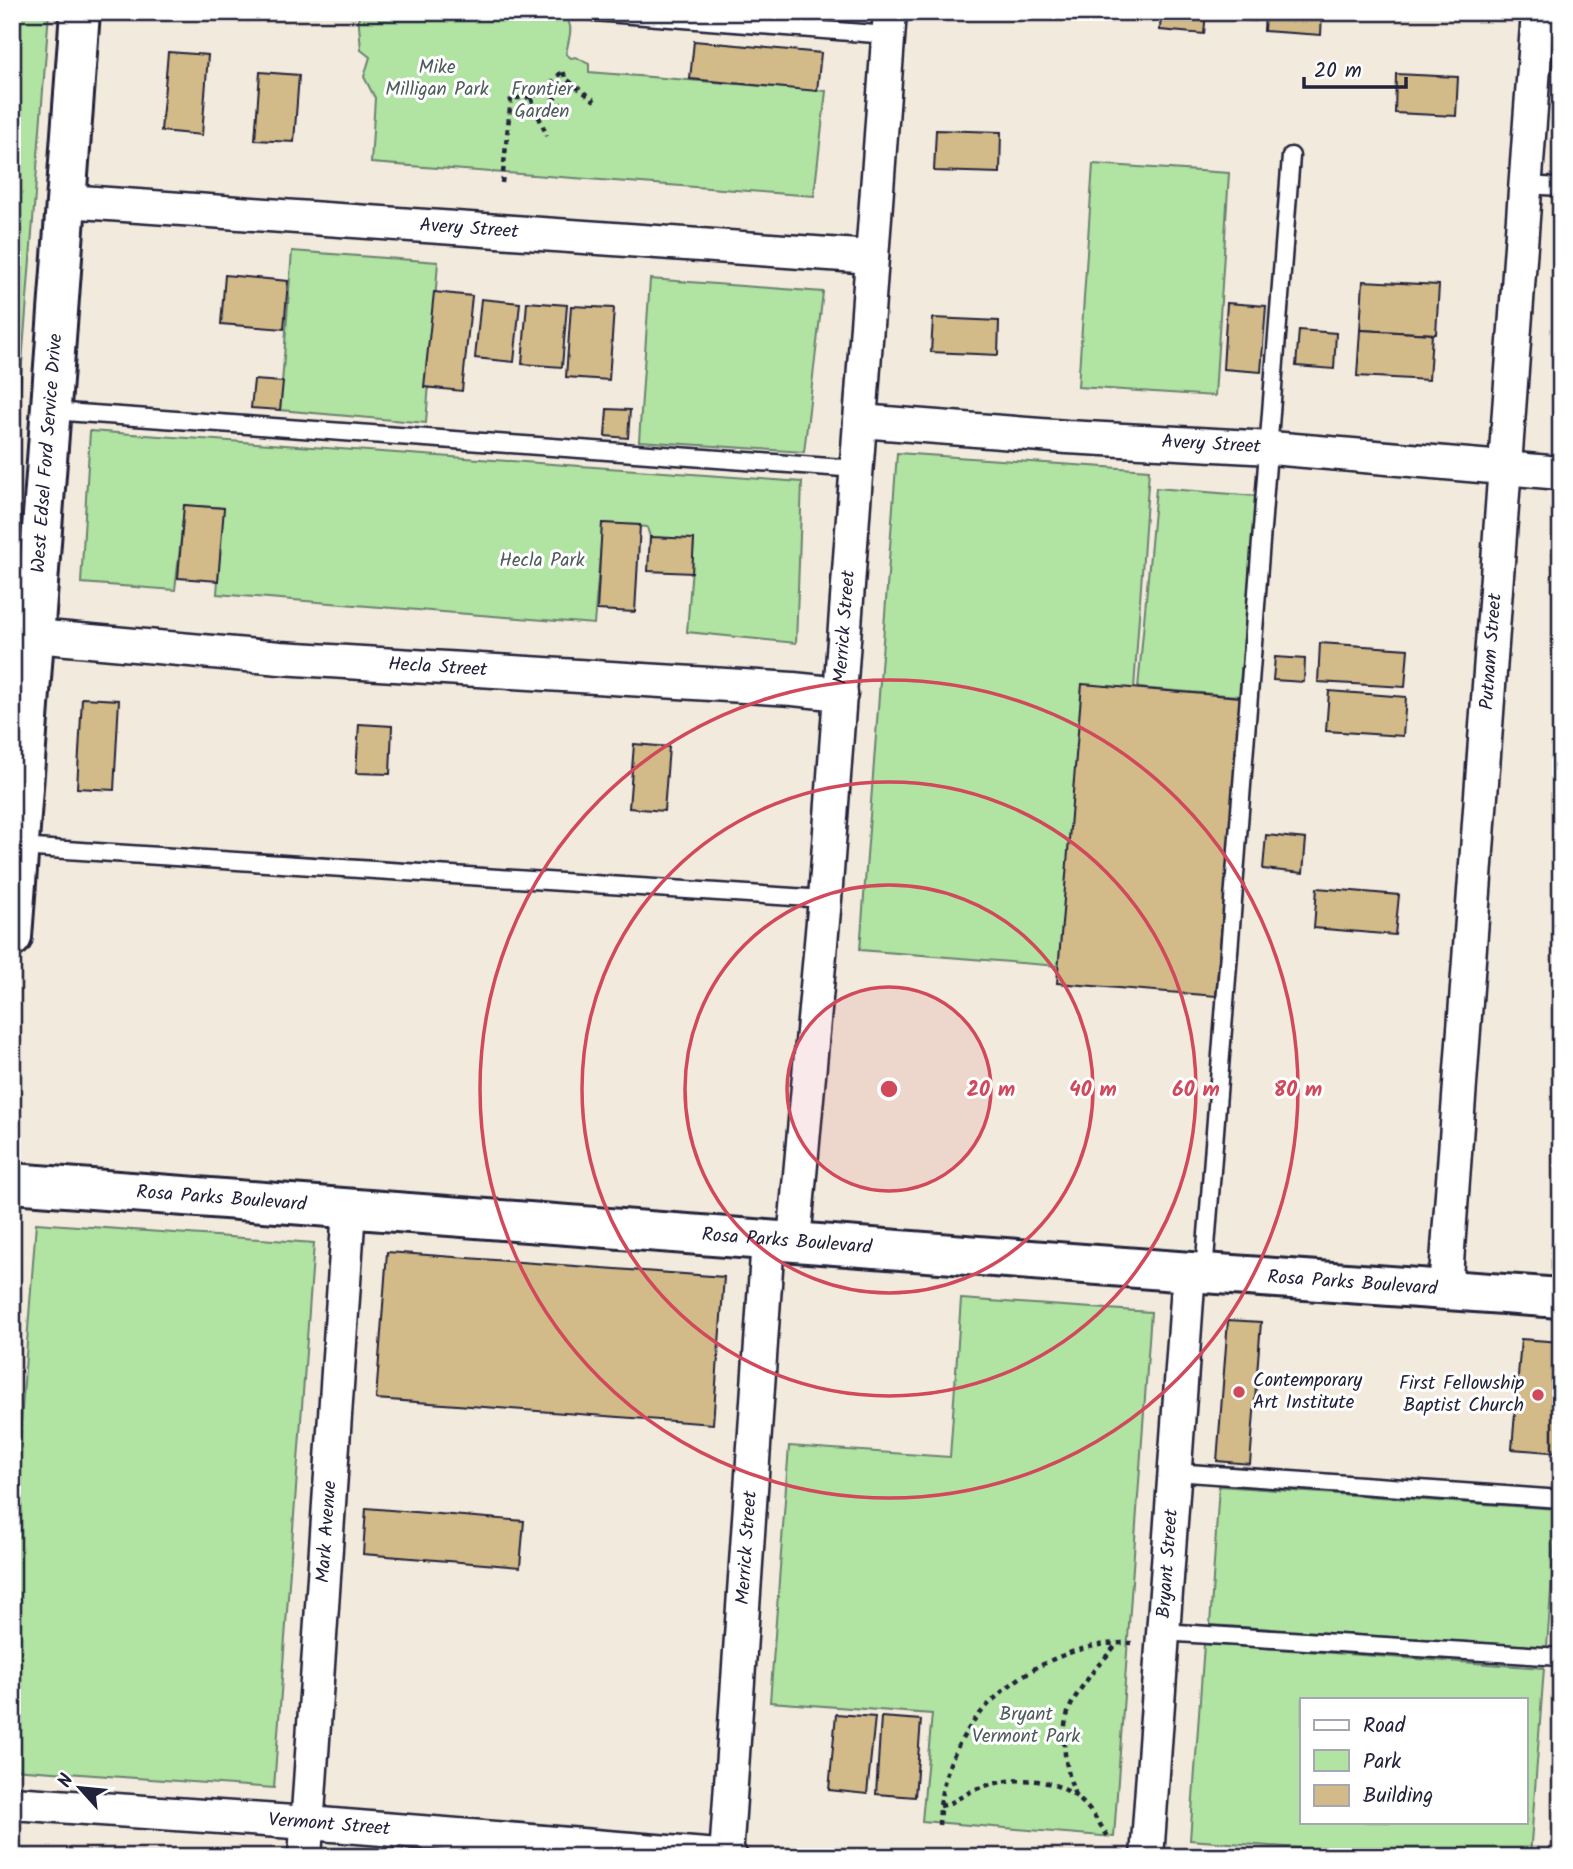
<svg xmlns="http://www.w3.org/2000/svg" width="1573" height="1869" viewBox="0 0 1573 1869" font-family="Kalam,sans-serif">
<rect width="100%" height="100%" fill="#f2eadc"/>
<filter id="ink" filterUnits="userSpaceOnUse"><feTurbulence type="fractalNoise" baseFrequency=".0143" numOctaves="2"/><feDisplacementMap in="SourceGraphic" scale="14" xChannelSelector="R" yChannelSelector="G"/><feConvolveMatrix kernelMatrix="1 2 1 2 8 2 1 2 1" color-interpolation-filters="sRGB"/></filter>
<g filter="url(#ink)">
<g fill="#b1e3a3" stroke="#6a826f" stroke-width="2" fill-rule="evenodd">
<polygon points="13,12 49,12 12,494 12,15"/>
<path d="M358 12H559C577 24 569 35 566 54L571 58 576 57 589 64V72L826 91 814 196 371 163 375 98 364 77 370 57 361 50Z"/>
<polygon points="1093,164 1229,173 1215,396 1078,387"/>
<polygon points="292,251 438,262 426,423 280,410"/>
<polygon points="650,279 823,292 804,452 639,441"/>
<polygon points="90,431 802,482 796,643 687,632 694,540 650,537 647,527 603,523 594,624 217,594 223,508 185,505 175,590 81,583"/>
<polygon points="897,453 1149,470 1134,689 1059,966 860,950"/>
<polygon points="1156,488 1256,496 1239,696 1138,688"/>
<polygon points="36,1223 314,1243 274,1788 12,1769 12,1542"/>
<polygon points="961,1299 1151,1312 1114,1837 922,1821 932,1714 770,1702 789,1446 950,1457"/>
<polygon points="1219,1486 1557,1509 1547,1647 1210,1625"/>
<path d="M1204 1644 1544 1668 1530 1857H1420L1190 1840ZM1302 1699H1526V1822H1302Z"/>
<polygon points="12,1850 92,1857 12,1857"/>
</g>
<g fill="#d2ba89" stroke="#22223b" stroke-width="2">
<polygon points="736,12 831,12 826,23 735,17"/>
<polygon points="1161,12 1206,12 1204,34 1160,30"/>
<polygon points="1213,12 1257,12 1256,21 1213,18"/>
<polygon points="1265,12 1322,12 1321,35 1264,31"/>
<polygon points="694,41 821,53 817,91 690,79"/>
<polygon points="168,52 208,55 202,135 161,131"/>
<polygon points="260,72 299,75 294,142 255,140"/>
<polygon points="1396,74 1458,77 1456,116 1395,113"/>
<polygon points="936,130 1001,132 1000,173 934,171"/>
<polygon points="225,275 288,281 284,329 221,324"/>
<polygon points="1363,281 1439,285 1436,334 1360,330"/>
<polygon points="434,292 472,296 462,391 424,387"/>
<polygon points="481,299 520,303 514,362 475,358"/>
<polygon points="527,302 567,305 562,367 522,364"/>
<polygon points="1227,303 1266,306 1261,372 1223,369"/>
<polygon points="571,306 614,308 609,380 566,377"/>
<polygon points="933,318 999,321 998,355 931,352"/>
<polygon points="1299,330 1336,333 1334,369 1296,366"/>
<polygon points="1360,330 1432,334 1429,380 1357,376"/>
<polygon points="254,380 283,382 280,410 251,408"/>
<polygon points="607,409 630,410 628,438 605,436"/>
<polygon points="184,505 224,508 218,581 178,578"/>
<polygon points="602,523 640,525 635,612 597,610"/>
<polygon points="650,537 694,539 692,573 648,571"/>
<polygon points="1320,643 1408,649 1405,687 1318,682"/>
<polygon points="1275,657 1305,659 1304,682 1273,680"/>
<polygon points="1082,684 1241,697 1216,996 1057,983"/>
<polygon points="1329,691 1406,697 1403,736 1326,731"/>
<polygon points="82,698 119,700 114,790 77,788"/>
<polygon points="359,724 392,726 390,774 356,773"/>
<polygon points="634,744 669,747 664,811 629,808"/>
<polygon points="1266,835 1306,839 1303,873 1263,869"/>
<polygon points="1317,888 1399,895 1395,935 1314,928"/>
<polygon points="387,1252 724,1277 713,1424 376,1399"/>
<polygon points="1228,1320 1261,1322 1250,1464 1217,1461"/>
<polygon points="1521,1339 1561,1342 1561,1453 1512,1449"/>
<polygon points="366,1508 524,1521 520,1567 363,1554"/>
<polygon points="836,1714 875,1717 867,1794 829,1790"/>
<polygon points="881,1717 921,1720 915,1797 876,1794"/>
</g>
<g fill="none" stroke-linecap="round" stroke-linejoin="round">
<g stroke="#22223b" stroke-width="21">
<g id="service">
<polyline points="594,12 888,35"/>
<polyline points="1525,185 1561,187"/>
<polyline points="51,411 857,469"/>
<polyline points="19,847 825,899"/>
<path d="M1204 1273C1231 901 1265 529 1291 156"/>
<polyline points="1174,1472 1561,1499"/>
<polyline points="1162,1632 1561,1657"/>
</g>
</g>
<g stroke="#22223b" stroke-width="37">
<g id="minor">
<path id="s1" d="M66 201 872 257"/>
<path id="s2" d="M860 421 1067 437 1271 448 1561 473"/>
<path id="s3" d="M35 636 280 658 793 689 841 694"/>
<path id="s4" d="M794 1241 825 899 890 12"/>
<path id="s5" d="M1445 1290 1538 12"/>
<path id="s6" d="M12 1803 308 1823 731 1857"/>
<path id="s7" d="M305 1857 349 1209"/>
<path id="s8" d="M726 1857 768 1240"/>
<path id="s9" d="M1147 1857 1189 1271"/>
</g>
</g>
<g stroke="#22223b" stroke-width="44">
<g id="tertiary">
<path id="s10" d="M12 937 80 12"/>
<path id="s11" d="M12 1183 1204 1273 1561 1298"/>
</g>
</g>
<g stroke="#22223b" stroke-width="4.5" stroke-dasharray="5 5" stroke-linecap="butt">
<polyline points="545,90 561,105"/>
<polyline points="531,98 547,136"/>
<path d="M502 183 511 98C540 99 545 91 563 70L565 78 595 101"/>
<path d="M1075 1795C1066 1770 1059 1736 1069 1710 1074 1697 1084 1684 1092 1673 1099 1663 1109 1655 1116 1644"/>
<path d="M940 1806C956 1803 964 1793 979 1788 1009 1777 1047 1776 1074 1795 1089 1806 1099 1823 1109 1838"/>
<path d="M939 1825C940 1811 940 1797 944 1783 961 1712 1029 1657 1100 1645 1110 1643 1121 1643 1132 1643"/>
</g>
<use href="#service" stroke="#fff" stroke-width="16"/>
<use href="#minor" stroke="#fff" stroke-width="32"/>
<use href="#tertiary" stroke="#fff" stroke-width="38"/>
</g>
</g>
<circle cx="889" cy="1089" r="102" fill="#d1495b" fill-opacity=".12"/>
<g fill="none" stroke="#d1495b" stroke-width="3.5">
<circle cx="889" cy="1089" r="102"/>
<circle cx="889" cy="1089" r="204"/>
<circle cx="889" cy="1089" r="307"/>
<circle cx="889" cy="1089" r="409"/>
</g>
<g fill="#d1495b" stroke="#fff" stroke-width="2.5">
<circle cx="1239" cy="1392" r="7"/>
<circle cx="1538" cy="1395" r="7"/>
</g>
<g text-anchor="middle" dominant-baseline="central" stroke-width="6" stroke-linejoin="round" paint-order="stroke">
<g font-size="19" fill="#4d5c5a" stroke="#fff">
<text x="437" y="68">Mike<tspan x="437" dy="22">Milligan Park</tspan></text>
<text x="542" y="90">Frontier<tspan x="542" dy="22">Garden</tspan></text>
<text x="542" y="561">Hecla Park</text>
<text x="1026" y="1715">Bryant<tspan x="1026" dy="22">Vermont Park</tspan></text>
</g>
<g font-size="19" fill="#22223b" stroke="#fff">
<text stroke="none"><textPath href="#s1" startOffset="404">Avery Street</textPath></text>
<text stroke="none"><textPath href="#s2" startOffset="352">Avery Street</textPath></text>
<text stroke="none"><textPath href="#s10" startOffset="485">West Edsel Ford Service Drive</textPath></text>
<text stroke="none"><textPath href="#s4" startOffset="616">Merrick Street</textPath></text>
<text stroke="none"><textPath href="#s5" startOffset="640">Putnam Street</textPath></text>
<text stroke="none"><textPath href="#s3" startOffset="404">Hecla Street</textPath></text>
<text stroke="none"><textPath href="#s11" startOffset="210">Rosa Parks Boulevard</textPath></text>
<text stroke="none"><textPath href="#s11" startOffset="777">Rosa Parks Boulevard</textPath></text>
<text stroke="none"><textPath href="#s11" startOffset="1344">Rosa Parks Boulevard</textPath></text>
<text stroke="none"><textPath href="#s7" startOffset="326">Mark Avenue</textPath></text>
<text stroke="none"><textPath href="#s8" startOffset="310">Merrick Street</textPath></text>
<text stroke="none"><textPath href="#s9" startOffset="294">Bryant Street</textPath></text>
<text stroke="none"><textPath href="#s6" startOffset="318">Vermont Street</textPath></text>
</g>
<g font-size="19" fill="#22223b" stroke="#fff" text-anchor="start">
<text x="1253" y="1381">Contemporary<tspan x="1253" dy="22">Art Institute</tspan></text>
<text x="1524" y="1384" text-anchor="end">First Fellowship<tspan x="1524" dy="22">Baptist Church</tspan></text>
</g>
</g>
<circle cx="889" cy="1089" r="10" fill="#d1495b" stroke="#fff" stroke-width="3.5"/>
<g font-size="21" text-anchor="middle" font-weight="bold" fill="#d1495b" stroke="#fff" stroke-width="6" stroke-linejoin="round" paint-order="stroke">
<text x="991" y="1096">20 m</text>
<text x="1093" y="1096">40 m</text>
<text x="1196" y="1096">60 m</text>
<text x="1298" y="1096">80 m</text>
</g>
<rect width="1573" height="1869" fill="none" stroke="#fff" stroke-width="42"/>
<rect x="21" y="21" width="1531" height="1827" fill="none" stroke="#22223b" stroke-width="2.5" filter="url(#ink)"/>
<rect x="1300" y="1698" width="228" height="126" fill="#ffffff" stroke="#a7a7b1" stroke-width="2"/>
<rect x="1314" y="1720" width="35" height="10" fill="#ffffff" stroke="#a7a7b1" stroke-width="2"/>
<text x="1363" y="1732" font-size="21" fill="#22223b">Road</text>
<rect x="1314" y="1750" width="35" height="21" fill="#b1e3a3" stroke="#a7a7b1" stroke-width="2"/>
<text x="1363" y="1768" font-size="21" fill="#22223b">Park</text>
<rect x="1314" y="1785" width="35" height="21" fill="#d2ba89" stroke="#a7a7b1" stroke-width="2"/>
<text x="1363" y="1802" font-size="21" fill="#22223b">Building</text>
<g transform="translate(80 1788) rotate(297)" stroke="#ffffff" stroke-width="5" paint-order="stroke">
<path d="M0-5L12 26L0 18L-12 26Z" fill="#22223b"/>
<text y="-10" font-size="19" font-weight="bold" text-anchor="middle" fill="#22223b">N</text>
</g>
<path d="M1304 77v10h102v-10" fill="none" stroke="#22223b" stroke-width="3.5"/>
<text x="1314" y="77" font-size="21" fill="#22223b" stroke="#ffffff" stroke-width="5" paint-order="stroke">20 m</text>
</svg>
